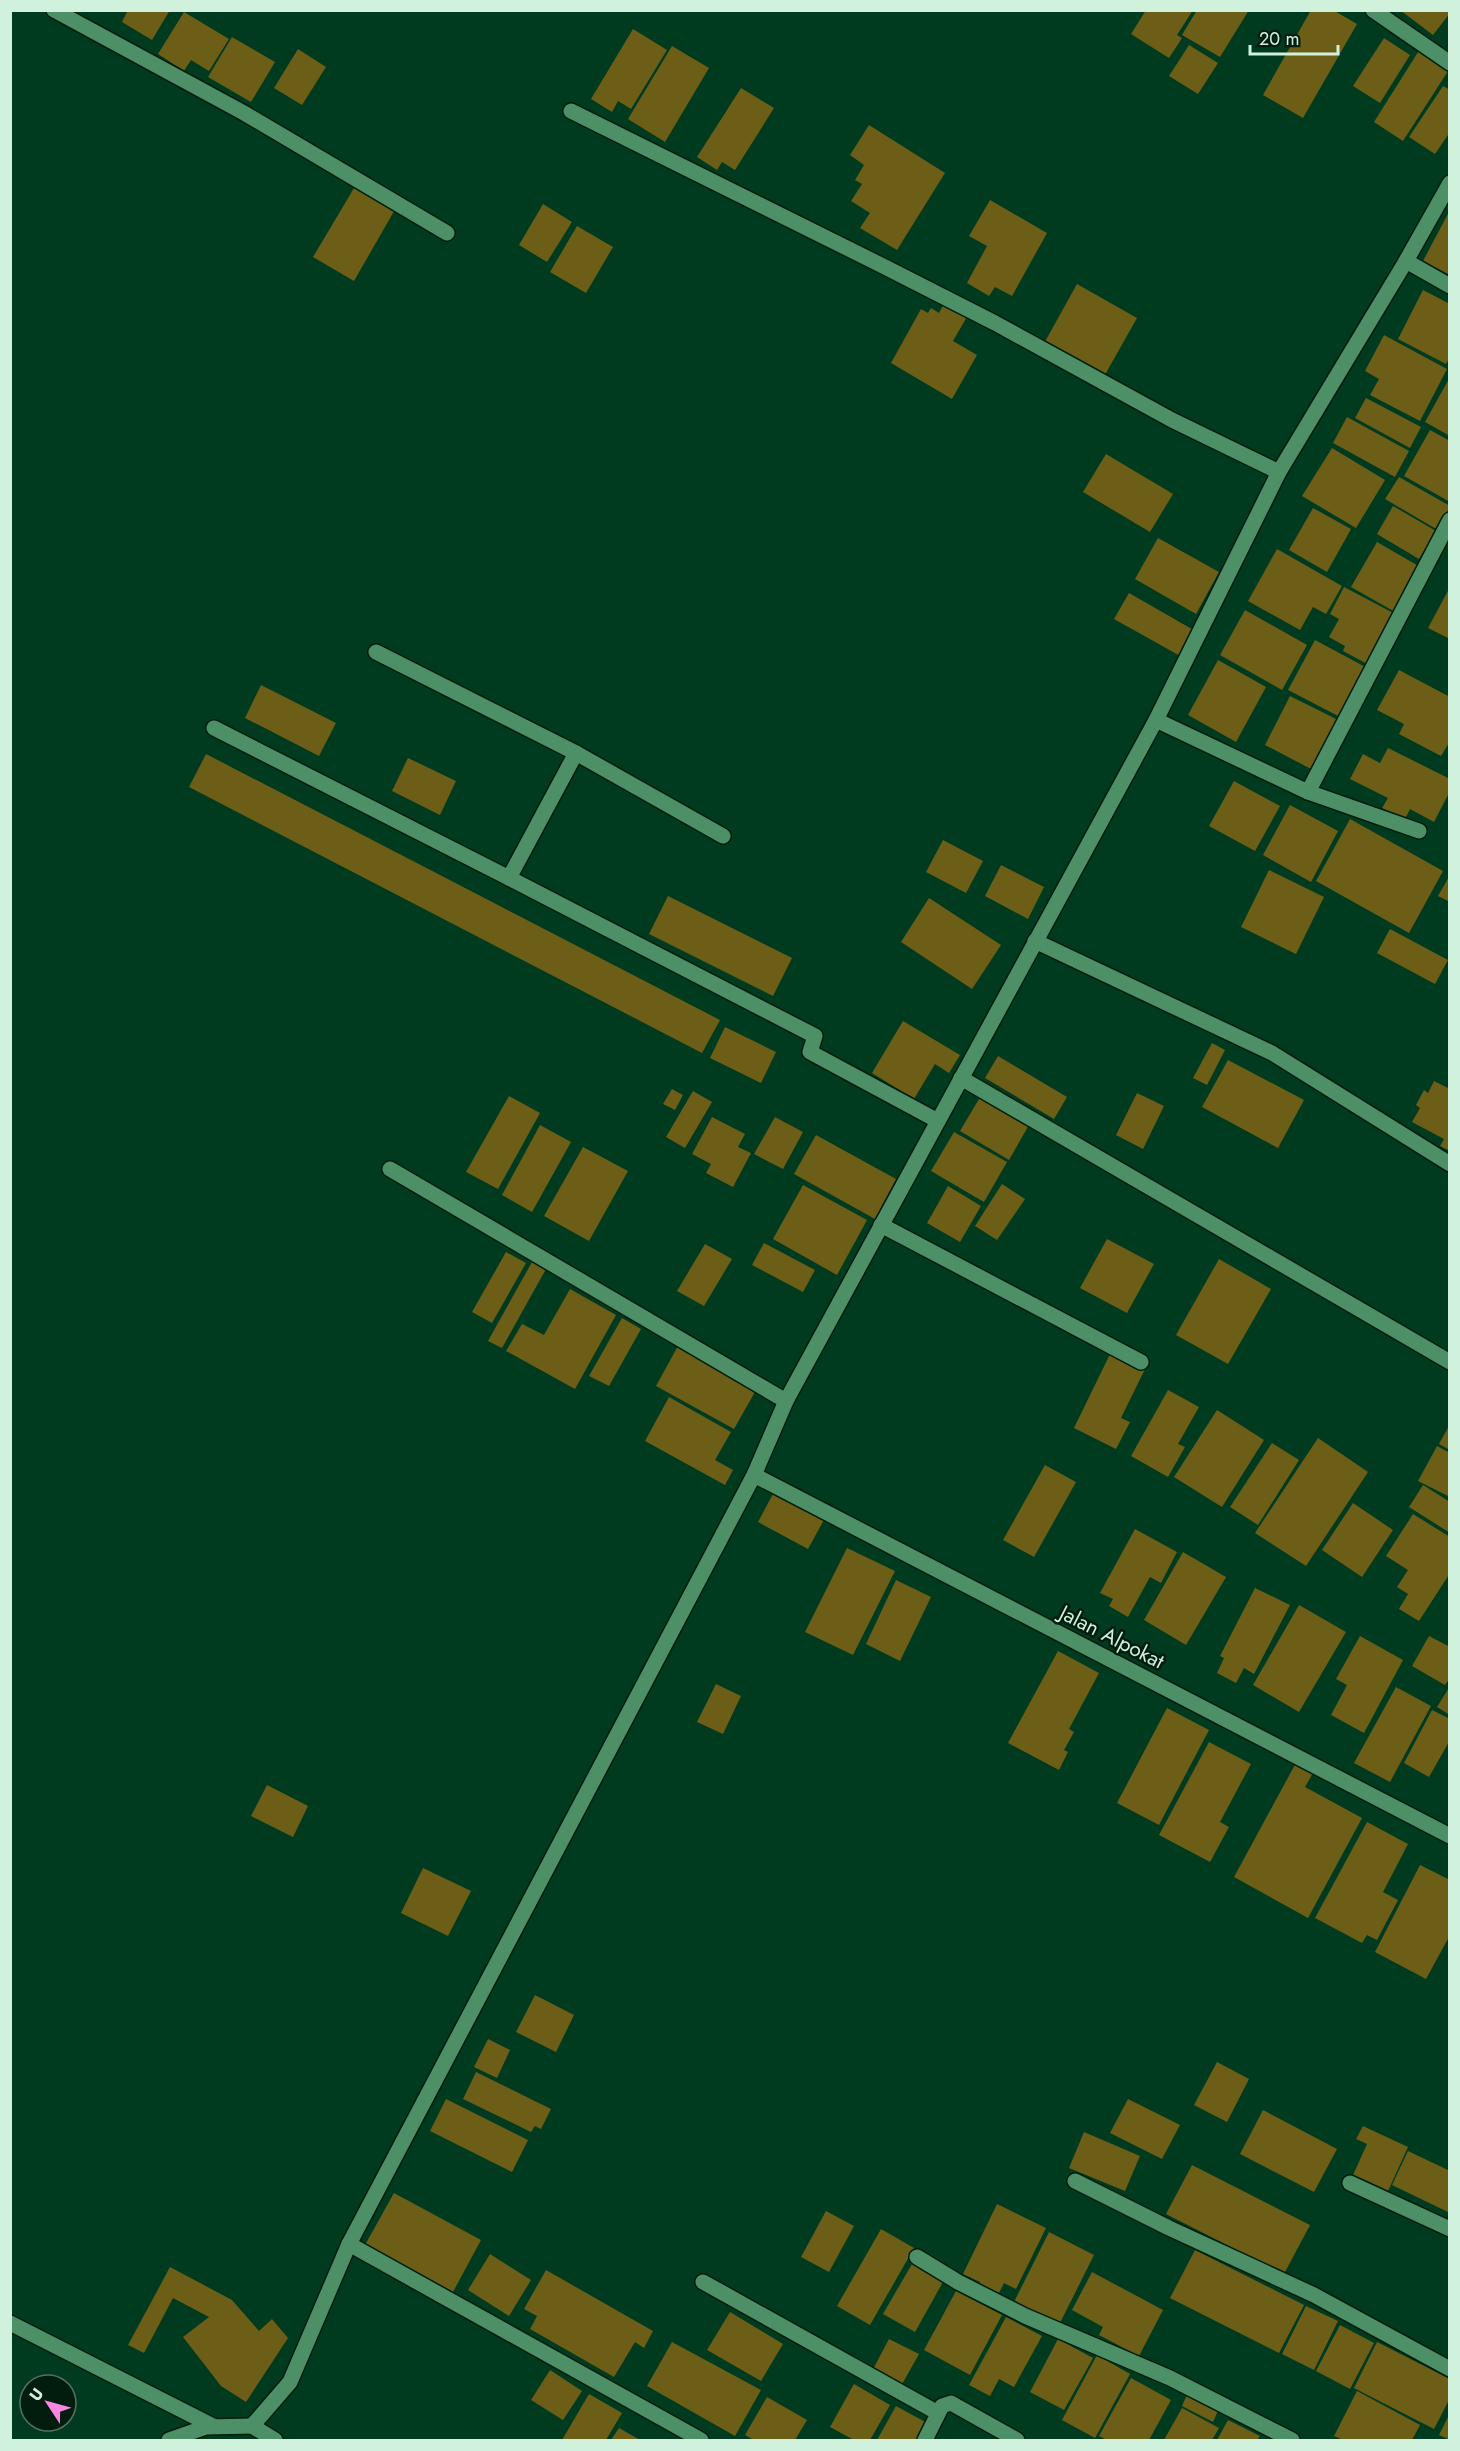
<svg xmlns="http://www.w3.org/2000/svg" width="1460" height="2451" viewBox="0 0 1460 2451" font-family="Jost,sans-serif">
<rect width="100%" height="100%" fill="#003a1f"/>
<g fill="#6d5e17">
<polygon points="128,10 170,10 152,40 122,22"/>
<polygon points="1146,10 1193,10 1177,35 1182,38 1169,58 1131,34"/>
<polygon points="1197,10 1249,10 1220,57 1182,35"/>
<polygon points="1311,10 1333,10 1357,24 1303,118 1263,95"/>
<polygon points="1400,10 1450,10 1450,13 1433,35"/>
<polygon points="184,12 229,39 209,71 191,60 184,71 158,54"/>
<polygon points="633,29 667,50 631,109 618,101 612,112 591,99"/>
<polygon points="232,37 275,62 251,102 208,77"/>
<polygon points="1384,38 1410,55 1380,103 1353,86"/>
<polygon points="1189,45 1218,63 1198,94 1169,76"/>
<polygon points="672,46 709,68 665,142 628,119"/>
<polygon points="298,49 326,67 302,105 274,88"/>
<polygon points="1420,49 1450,68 1403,141 1374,122"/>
<polygon points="1443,86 1450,90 1450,132 1435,154 1409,137"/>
<polygon points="741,88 774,108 735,170 722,162 717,170 697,157"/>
<polygon points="869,125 945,173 897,250 860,228 870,213 851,201 862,184 855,180 864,165 850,155"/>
<polygon points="357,183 397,206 354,281 313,257"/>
<polygon points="990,200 1047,233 1012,296 995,287 989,296 967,283 987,246 969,236"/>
<polygon points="543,204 572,222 547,262 519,245"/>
<polygon points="1450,210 1450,275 1423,261"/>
<polygon points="577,226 613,247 586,293 550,272"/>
<polygon points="1077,284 1137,318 1102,380 1042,347"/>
<polygon points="1423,290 1450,304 1450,357 1446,364 1398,339"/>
<polygon points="945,302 968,315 953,341 977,355 952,399 891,363 921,309 928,313 931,308 939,313"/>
<polygon points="1384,335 1447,369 1420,421 1370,395 1379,379 1365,371"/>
<polygon points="1450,377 1450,436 1425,422"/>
<polygon points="1366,398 1421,427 1410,448 1355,418"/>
<polygon points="1347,417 1409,451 1395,477 1333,443"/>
<polygon points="1430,430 1450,441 1450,502 1404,476"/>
<polygon points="1332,448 1385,480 1356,528 1302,496"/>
<polygon points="1106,454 1173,494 1150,532 1083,492"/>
<polygon points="1399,477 1450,506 1438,530 1385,499"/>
<polygon points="1393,506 1436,531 1419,559 1377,534"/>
<polygon points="1313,508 1351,529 1327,572 1289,550"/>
<polygon points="1158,538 1219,572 1196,614 1135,579"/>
<polygon points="1377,542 1422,568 1397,613 1351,587"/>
<polygon points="1277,549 1342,586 1326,614 1313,607 1300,630 1248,601"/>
<polygon points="1344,587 1399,616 1371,666 1343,651 1345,646 1329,637 1339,619 1330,614"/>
<polygon points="1450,587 1450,639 1428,628"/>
<polygon points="1129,593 1197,632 1182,657 1114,619"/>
<polygon points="1245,610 1307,645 1282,690 1220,655"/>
<polygon points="1315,640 1371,670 1344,719 1288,690"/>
<polygon points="1218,660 1266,687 1236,742 1188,715"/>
<polygon points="1399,670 1450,697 1450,741 1441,756 1399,734 1404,724 1377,710"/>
<polygon points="261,685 336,723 319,756 245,718"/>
<polygon points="1290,696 1338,720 1313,770 1265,745"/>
<polygon points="1388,748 1450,779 1450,791 1434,822 1410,809 1405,819 1382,808 1388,798 1350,779 1363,754 1380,763"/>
<polygon points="206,754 720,1020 702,1053 189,787"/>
<polygon points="408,758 456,781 440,815 392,791"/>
<polygon points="1234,781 1280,806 1255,851 1209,826"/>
<polygon points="1290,805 1338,831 1311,882 1263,855"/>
<polygon points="1350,819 1443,871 1409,933 1316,881"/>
<polygon points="943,840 983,861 966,893 926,872"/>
<polygon points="1001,865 1044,887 1028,919 985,896"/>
<polygon points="1269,870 1324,897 1296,954 1241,927"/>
<polygon points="1450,875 1450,902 1438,896"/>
<polygon points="668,896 792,958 773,996 649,934"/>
<polygon points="929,898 1001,945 972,989 901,942"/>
<polygon points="1390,929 1448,960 1435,984 1377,953"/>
<polygon points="903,1021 960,1055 949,1073 935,1064 914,1099 872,1073"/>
<polygon points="725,1027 776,1052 761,1083 710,1058"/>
<polygon points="1212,1043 1225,1050 1207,1085 1193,1078"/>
<polygon points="998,1056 1067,1097 1054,1119 985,1078"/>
<polygon points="1228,1060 1304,1100 1278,1148 1202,1107"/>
<polygon points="1434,1081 1450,1089 1450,1151 1440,1146 1444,1139 1412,1122 1420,1108 1416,1105 1424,1090 1428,1093"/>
<polygon points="672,1089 683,1095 675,1110 663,1104"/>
<polygon points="693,1091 712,1102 685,1148 666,1137"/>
<polygon points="1137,1093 1164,1106 1143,1149 1116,1135"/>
<polygon points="982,1094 1030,1123 1009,1160 960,1131"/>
<polygon points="509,1096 540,1113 498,1189 466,1172"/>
<polygon points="712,1117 745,1134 738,1147 751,1153 733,1187 706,1173 711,1164 692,1154"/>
<polygon points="775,1117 803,1132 783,1169 754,1154"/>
<polygon points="540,1125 571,1142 532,1212 502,1195"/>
<polygon points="954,1132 1007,1162 984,1202 931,1171"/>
<polygon points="816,1135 896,1179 875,1219 794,1174"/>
<polygon points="583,1147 628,1171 589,1241 544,1216"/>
<polygon points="1002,1184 1025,1199 997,1240 975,1226"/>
<polygon points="803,1185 867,1220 837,1275 773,1239"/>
<polygon points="948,1186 981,1206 960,1242 927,1223"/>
<polygon points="1107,1239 1154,1264 1127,1313 1080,1288"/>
<polygon points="764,1243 815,1270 803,1292 752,1265"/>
<polygon points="705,1244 732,1259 704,1306 677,1291"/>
<polygon points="506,1252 526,1263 492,1323 472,1312"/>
<polygon points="1219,1259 1271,1289 1228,1364 1176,1335"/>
<polygon points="532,1262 546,1269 502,1348 488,1341"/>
<polygon points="570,1289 616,1315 575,1389 506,1351 522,1324 544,1335"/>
<polygon points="622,1318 641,1329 609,1386 589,1376"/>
<polygon points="678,1346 756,1390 734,1429 656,1386"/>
<polygon points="1111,1352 1145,1369 1121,1418 1130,1422 1116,1449 1074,1428"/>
<polygon points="1168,1390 1199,1407 1178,1444 1185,1447 1168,1477 1131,1456"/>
<polygon points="669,1397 731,1432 715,1460 733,1470 725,1485 645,1441"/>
<polygon points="1217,1410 1264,1440 1222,1507 1174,1477"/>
<polygon points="1450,1424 1450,1450 1439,1444"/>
<polygon points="1318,1438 1368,1472 1306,1566 1255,1533"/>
<polygon points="1272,1443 1299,1460 1258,1525 1230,1507"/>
<polygon points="1437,1446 1450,1453 1450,1497 1418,1481"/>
<polygon points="1045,1465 1076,1482 1034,1557 1003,1540"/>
<polygon points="1423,1485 1450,1502 1450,1533 1409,1507"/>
<polygon points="775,1490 825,1518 808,1549 758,1522"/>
<polygon points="1353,1503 1393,1530 1362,1577 1322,1550"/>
<polygon points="1413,1514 1450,1537 1450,1573 1419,1621 1399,1609 1408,1594 1397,1587 1408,1570 1386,1556"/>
<polygon points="1135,1529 1177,1552 1161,1583 1150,1577 1128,1617 1109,1606 1113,1599 1100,1593"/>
<polygon points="847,1548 895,1571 853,1655 805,1632"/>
<polygon points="1183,1552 1226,1577 1186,1645 1144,1620"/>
<polygon points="896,1580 931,1597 900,1661 866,1644"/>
<polygon points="1255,1588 1290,1605 1254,1674 1244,1668 1236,1683 1217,1673 1224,1658 1220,1656"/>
<polygon points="1299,1605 1346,1632 1299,1712 1253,1685"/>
<polygon points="1360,1636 1403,1660 1364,1733 1331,1715 1347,1685 1336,1679"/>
<polygon points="1429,1636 1450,1647 1450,1678 1445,1685 1412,1666"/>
<polygon points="1058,1651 1099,1673 1069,1729 1074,1732 1064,1750 1068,1752 1059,1770 1008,1743"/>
<polygon points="716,1684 741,1696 723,1734 697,1722"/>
<polygon points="1450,1686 1450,1715 1437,1707"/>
<polygon points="1396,1687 1431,1706 1390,1782 1354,1763"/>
<polygon points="1167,1708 1209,1730 1159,1825 1117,1803"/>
<polygon points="1432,1710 1450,1719 1450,1740 1429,1777 1404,1763"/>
<polygon points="1209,1742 1251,1764 1220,1822 1229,1827 1210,1862 1159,1835"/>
<polygon points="1297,1761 1314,1771 1305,1787 1362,1818 1308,1918 1234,1877"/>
<polygon points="267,1785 308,1806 293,1837 251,1816"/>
<polygon points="1367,1822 1408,1844 1383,1892 1398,1900 1377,1940 1367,1935 1362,1943 1315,1918"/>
<polygon points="1420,1865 1450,1880 1450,1935 1426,1979 1375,1952"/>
<polygon points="423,1868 471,1891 448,1936 401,1913"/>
<polygon points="535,1995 574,2015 556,2052 516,2032"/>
<polygon points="488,2039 510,2050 497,2078 474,2067"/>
<polygon points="1217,2062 1249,2079 1227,2122 1194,2105"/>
<polygon points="476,2072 551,2109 541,2129 535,2126 531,2132 463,2099"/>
<polygon points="446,2099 528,2140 512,2172 430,2131"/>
<polygon points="1128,2099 1180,2125 1162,2159 1110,2133"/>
<polygon points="1263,2110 1337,2149 1314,2192 1240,2154"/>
<polygon points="1363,2126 1408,2147 1388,2191 1353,2175 1367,2144 1356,2139"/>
<polygon points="1084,2132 1140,2156 1125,2191 1069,2168"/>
<polygon points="1408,2151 1450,2171 1450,2213 1392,2185"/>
<polygon points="1192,2165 1310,2225 1284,2274 1166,2214"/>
<polygon points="394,2193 481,2240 453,2292 365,2245"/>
<polygon points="997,2204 1046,2228 1016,2289 1004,2283 997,2297 977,2289 980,2282 963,2274"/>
<polygon points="826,2211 854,2226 829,2272 801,2257"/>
<polygon points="881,2229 914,2248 870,2325 837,2306"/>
<polygon points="1049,2232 1094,2255 1058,2327 1013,2304"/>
<polygon points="1195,2250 1304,2305 1279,2353 1170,2298"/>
<polygon points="490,2254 531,2280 509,2316 468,2290"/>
<polygon points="912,2264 943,2282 915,2332 883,2314"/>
<polygon points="170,2267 232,2300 259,2331 272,2319 288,2338 246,2402 221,2386 183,2337 209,2317 173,2298 144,2353 128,2345"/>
<polygon points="546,2270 653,2331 644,2348 635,2342 614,2377 530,2329 537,2316 524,2309"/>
<polygon points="1092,2272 1163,2310 1139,2356 1099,2335 1103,2327 1072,2310"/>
<polygon points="956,2291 1002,2315 970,2375 924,2350"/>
<polygon points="1306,2306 1338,2321 1314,2370 1282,2354"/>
<polygon points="730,2312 783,2344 761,2381 707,2350"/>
<polygon points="1006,2317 1042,2336 1014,2387 999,2379 990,2396 969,2385"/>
<polygon points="1340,2325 1374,2343 1350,2389 1316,2371"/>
<polygon points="889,2339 919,2354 901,2386 872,2371"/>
<polygon points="1058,2339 1093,2358 1064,2410 1030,2392"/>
<polygon points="672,2342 761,2390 735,2436 647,2386"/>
<polygon points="1377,2342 1450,2379 1450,2398 1434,2429 1354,2388"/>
<polygon points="1097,2355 1130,2374 1095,2438 1062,2420"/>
<polygon points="550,2370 582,2391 563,2420 531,2400"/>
<polygon points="1131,2378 1171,2400 1149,2440 1107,2440 1099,2436"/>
<polygon points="854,2384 890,2405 870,2440 854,2440 830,2427"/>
<polygon points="1357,2391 1420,2425 1412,2440 1343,2440 1334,2436"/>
<polygon points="589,2394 622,2413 606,2440 562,2440"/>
<polygon points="1187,2395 1218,2411 1213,2422 1182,2406"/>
<polygon points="767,2397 807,2420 795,2440 754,2440 745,2435"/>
<polygon points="896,2406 929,2424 920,2440 877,2440"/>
<polygon points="1182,2408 1219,2428 1212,2440 1164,2440"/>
<polygon points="1450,2413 1450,2440 1439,2435"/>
<polygon points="1228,2420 1260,2436 1257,2440 1217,2440"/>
<polygon points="619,2428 640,2440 611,2440"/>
</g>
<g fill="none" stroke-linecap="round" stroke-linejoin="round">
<g stroke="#001e0c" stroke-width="18">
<g id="minor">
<polyline points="54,10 244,113 447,233"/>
<polyline points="1373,10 1450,63"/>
<polyline points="571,111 883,266 995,323 1172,420 1279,472"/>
<polyline points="1406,261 1450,286"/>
<polyline points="376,652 576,753 509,878 815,1036 810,1052 938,1121"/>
<polyline points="1156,720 1308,792 1450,520"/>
<polyline points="214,728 509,878"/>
<polyline points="576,753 723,836"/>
<polyline points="1308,792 1419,831"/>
<polyline points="1035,941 1272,1053 1450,1164"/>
<polyline points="961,1078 1450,1362"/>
<polyline points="390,1169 786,1401"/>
<polyline points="881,1225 1141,1362"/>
<polyline points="754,1475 1450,1836"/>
<polyline points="1075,2181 1169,2228 1314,2295 1450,2369"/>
<polyline points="1350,2183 1450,2229"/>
<polyline points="349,2244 701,2440"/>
<polyline points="917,2257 958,2282 1025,2316 1170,2378 1292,2440"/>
<polyline points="703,2282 938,2413"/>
<polyline points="10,2323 213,2426"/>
<polyline points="169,2440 206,2427 252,2426"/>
<polyline points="275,2440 252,2426 290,2382 349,2244 754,1475 786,1401 1156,720 1279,472 1406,261 1450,183"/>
<polyline points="925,2440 942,2406 951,2403 1017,2440"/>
</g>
</g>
<use href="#minor" stroke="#4d9068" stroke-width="15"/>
</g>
<g text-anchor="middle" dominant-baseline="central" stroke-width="5" stroke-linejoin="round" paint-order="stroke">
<g font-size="21" fill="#d0f1db" stroke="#021d0e">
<text transform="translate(1112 1637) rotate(27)">Jalan Alpokat</text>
</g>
</g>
<rect width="1460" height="2451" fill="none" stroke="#d0f1db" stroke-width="24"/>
<g transform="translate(48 2403) rotate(306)"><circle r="28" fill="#021d0e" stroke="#547260" stroke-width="1.5"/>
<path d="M0-4.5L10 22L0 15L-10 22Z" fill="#fd86e2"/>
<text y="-9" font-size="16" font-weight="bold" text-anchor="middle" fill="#d0f1db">U</text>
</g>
<path d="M1250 45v9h88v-9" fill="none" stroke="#d0f1db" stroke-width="3"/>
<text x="1259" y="45" font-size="18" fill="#d0f1db" stroke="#021d0e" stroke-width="4.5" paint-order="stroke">20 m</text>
</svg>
